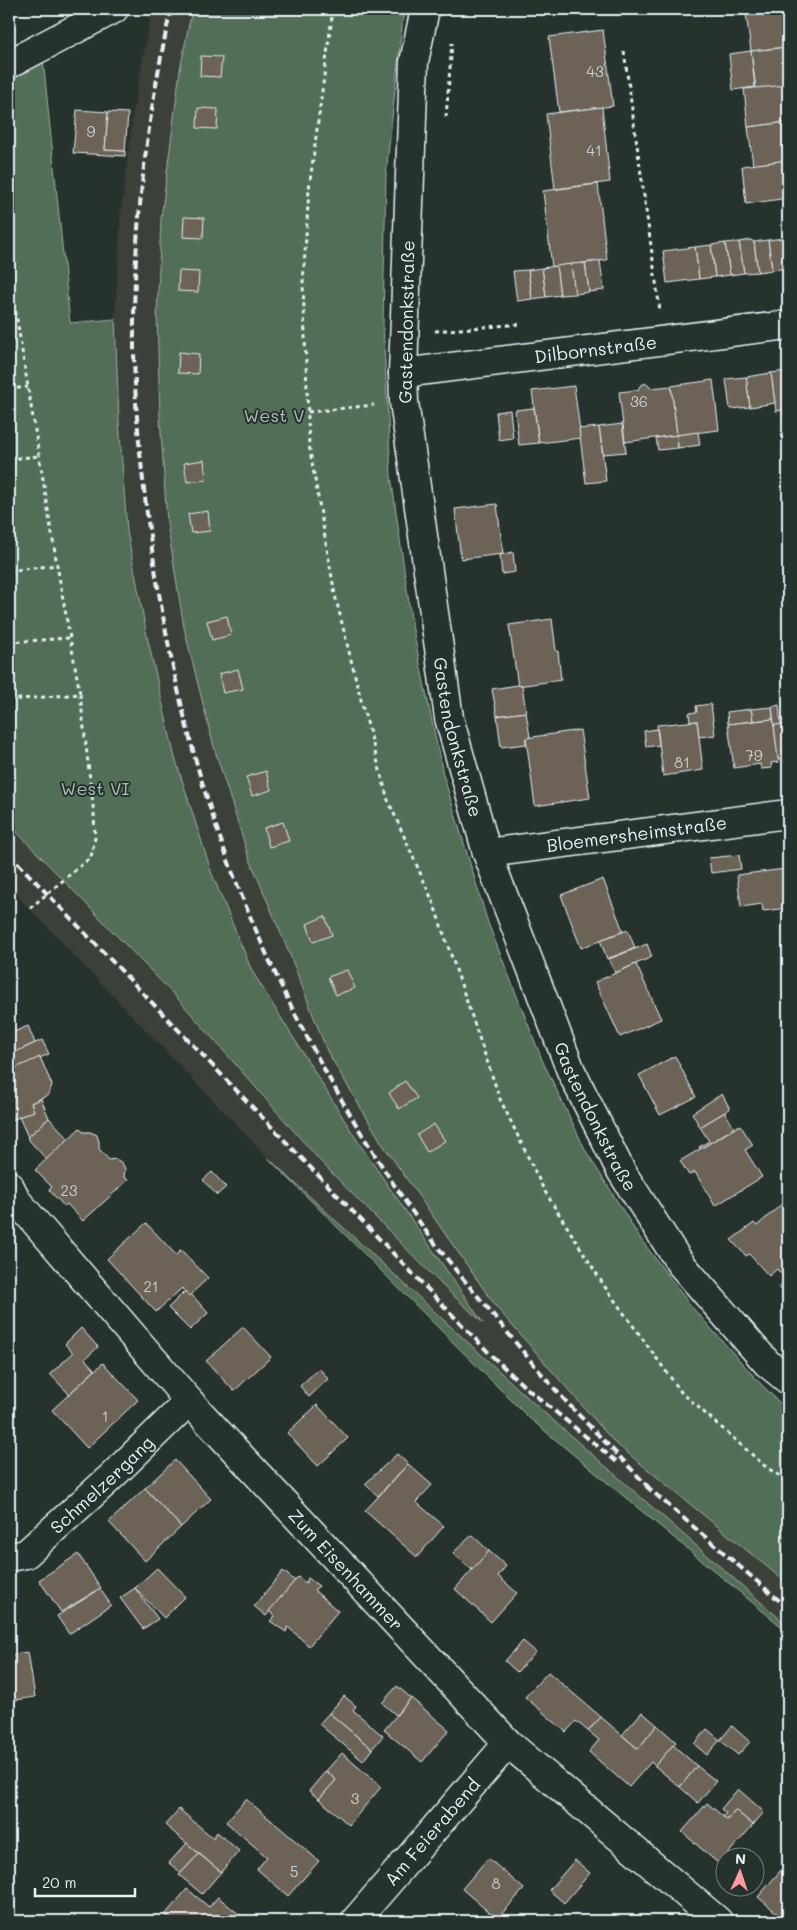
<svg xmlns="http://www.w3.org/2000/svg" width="797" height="1930" viewBox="0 0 797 1930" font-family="Mali,sans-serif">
<rect width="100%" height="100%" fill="#26332d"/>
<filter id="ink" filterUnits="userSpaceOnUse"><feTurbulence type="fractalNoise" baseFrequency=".02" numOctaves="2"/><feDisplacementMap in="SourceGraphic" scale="10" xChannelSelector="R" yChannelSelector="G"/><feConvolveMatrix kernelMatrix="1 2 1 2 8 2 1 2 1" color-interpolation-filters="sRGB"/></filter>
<g filter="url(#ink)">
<polygon fill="#3b4139" points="152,9 193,9 180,70 157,317 160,417 167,522 184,628 213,744 248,855 290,955 327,1051 497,1308 614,1442 788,1584 788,1626 539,1408 268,1158 9,887 9,824 179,1000 322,1163 443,1286 481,1321 360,1145 252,971 212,874 175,758 147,636 127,531 119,421 115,319 121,214 133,113"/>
<g fill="#526e56" stroke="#9db0a7">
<polygon points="192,9 404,9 386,173 383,325 391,476 412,625 443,774 488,923 543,1062 586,1151 640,1238 690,1305 759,1382 788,1411 788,1584 614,1442 497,1308 383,1145 327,1051 290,955 248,855 213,744 184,628 167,522 160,417 157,317 161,219 180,70"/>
<polygon points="43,59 70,323 115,319 119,421 127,531 147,636 175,758 212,874 252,971 360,1145 483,1323 443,1286 322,1163 179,1000 9,824 9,77"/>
<polygon points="268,1158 539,1408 788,1626 788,1632 528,1417"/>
</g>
<g fill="#6c6356" stroke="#e8f1f8">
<polygon points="780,9 788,9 788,47 751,51 746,13"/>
<polygon points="603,30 613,106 559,112 549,37"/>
<polygon points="788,47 788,85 756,89 751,51"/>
<polygon points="751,51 755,87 733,90 729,54"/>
<polygon points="201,56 222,57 220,77 200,76"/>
<polygon points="788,85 788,122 748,127 744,89"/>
<polygon points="602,107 610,182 555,189 546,114"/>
<polygon points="198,108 218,109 217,129 197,128"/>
<polygon points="77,110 108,112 105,150 125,151 125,156 73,153"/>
<polygon points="108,112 128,113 125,151 105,150"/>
<polygon points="788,122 788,160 753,165 748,127"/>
<polygon points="788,160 788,198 746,204 742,166"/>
<polygon points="598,184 607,260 552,267 543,191"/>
<polygon points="184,217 204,218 203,238 183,237"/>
<polygon points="784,238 788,268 772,270 768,240"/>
<polygon points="751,240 754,242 758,272 744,273 739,242"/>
<polygon points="768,240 772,270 758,272 754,242"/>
<polygon points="739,242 744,273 730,275 725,243"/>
<polygon points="725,243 730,275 715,277 711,245"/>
<polygon points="711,245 715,277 699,279 695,247"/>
<polygon points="695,247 699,279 667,283 663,251"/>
<polygon points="600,261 604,290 589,292 585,263"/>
<polygon points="585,263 589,292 575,294 571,264"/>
<polygon points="571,264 575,294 560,295 556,266"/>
<polygon points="556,266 560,295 546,297 542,268"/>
<polygon points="542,268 546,297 532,299 528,270"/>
<polygon points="528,270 532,299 517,301 513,271"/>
<polygon points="179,271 199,272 198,292 178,291"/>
<polygon points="179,352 199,354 198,374 178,373"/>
<polygon points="788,368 788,425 784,425 783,410 776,411 771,373 786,371 785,369"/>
<polygon points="771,373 775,403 750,407 746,377"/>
<polygon points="746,377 750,407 730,409 726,379"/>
<polygon points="713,380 719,430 677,435 671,386"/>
<polygon points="645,383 651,388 671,386 677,435 625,442 619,392 638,390 640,386"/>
<polygon points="574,386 581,438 539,443 532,391"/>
<polygon points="534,408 539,443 519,445 515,410"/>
<polygon points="510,410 513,438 499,440 496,412"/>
<polygon points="622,424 626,452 603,454 599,427"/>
<polygon points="599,427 606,481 586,483 579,429"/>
<polygon points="698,432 700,445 678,448 677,435"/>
<polygon points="677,435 678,448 658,450 656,438"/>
<polygon points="204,460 206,480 187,482 184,463"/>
<polygon points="497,504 503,554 461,559 455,509"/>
<polygon points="208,511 210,531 191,533 188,514"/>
<polygon points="513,552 515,572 502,574 500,555"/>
<polygon points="227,616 231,635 212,640 207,621"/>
<polygon points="552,619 556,651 558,651 561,680 518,686 509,625"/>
<polygon points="238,669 243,689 223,693 219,674"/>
<polygon points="518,685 522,686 526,712 497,716 492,689"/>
<polygon points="711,704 715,735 699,737 697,721 690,722 689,713 697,712 696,706"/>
<polygon points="779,705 781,725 774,725 772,707"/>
<polygon points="772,707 773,719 753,721 751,709"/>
<polygon points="751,709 753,721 728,724 727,712"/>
<polygon points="526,712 530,737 526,738 526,744 501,747 497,716"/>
<polygon points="773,719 779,762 771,763 772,768 761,769 760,764 734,768 728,724"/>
<polygon points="697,721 703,770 663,776 657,725"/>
<polygon points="788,724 788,757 778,759 774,725"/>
<polygon points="657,729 659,745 646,747 644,731"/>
<polygon points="580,730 590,798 535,806 526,738"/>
<polygon points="266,771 271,790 252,796 246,777"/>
<polygon points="283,822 289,841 269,847 264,828"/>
<polygon points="739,855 741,869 711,873 709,858"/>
<polygon points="788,863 788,908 763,911 762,904 741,907 737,875 785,869 784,864"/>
<polygon points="603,879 623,931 581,948 561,895"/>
<polygon points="325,916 332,935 313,942 307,924"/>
<polygon points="628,930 635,948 607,959 600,940"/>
<polygon points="647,944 652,957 615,973 609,959"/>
<polygon points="636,964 661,1019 620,1037 595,982"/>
<polygon points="347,970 355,988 336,995 328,977"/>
<polygon points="28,1026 35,1043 9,1055 9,1034"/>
<polygon points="42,1040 49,1054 9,1071 9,1055"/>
<polygon points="675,1056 696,1097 660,1115 639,1075"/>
<polygon points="40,1057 52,1085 48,1095 31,1103 34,1111 12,1120 9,1112 9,1071"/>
<polygon points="405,1081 417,1098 399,1109 389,1093"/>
<polygon points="722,1094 730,1109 700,1127 692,1113"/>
<polygon points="41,1099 49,1118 28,1137 19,1117 34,1111 31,1103"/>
<polygon points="725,1112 734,1128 700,1149 699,1147 709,1141 700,1127"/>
<polygon points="49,1118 69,1139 47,1160 27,1138"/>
<polygon points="434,1124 445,1141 427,1152 417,1135"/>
<polygon points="740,1125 753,1145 745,1150 762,1177 715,1206 695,1172 689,1175 680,1161"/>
<polygon points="80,1128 83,1132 90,1132 97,1135 99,1142 99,1149 109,1160 116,1159 122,1163 125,1169 124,1177 128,1180 83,1221 67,1204 64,1206 49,1190 52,1187 35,1170"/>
<polygon points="212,1172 226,1187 217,1195 203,1180"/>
<polygon points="788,1201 788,1279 787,1280 777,1269 769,1276 749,1254 746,1256 731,1240 754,1223 757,1226 784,1202 786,1203"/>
<polygon points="146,1223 176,1255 181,1250 208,1278 189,1296 182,1288 156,1312 107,1259"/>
<polygon points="788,1279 788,1297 779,1288"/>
<polygon points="185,1291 189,1296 191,1294 208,1313 190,1330 168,1308"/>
<polygon points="243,1327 271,1357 234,1391 206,1361"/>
<polygon points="81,1328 98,1347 85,1359 95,1370 69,1394 50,1374 73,1353 65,1344"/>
<polygon points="103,1363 138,1400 87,1448 52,1410"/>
<polygon points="319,1368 328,1379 309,1397 300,1386"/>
<polygon points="317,1405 348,1438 318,1466 287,1433"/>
<polygon points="397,1454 408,1464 378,1496 365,1484"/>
<polygon points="175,1460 211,1499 181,1527 145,1488"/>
<polygon points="408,1464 432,1485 416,1502 444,1526 417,1557 365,1511"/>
<polygon points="145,1488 181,1527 145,1561 109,1522"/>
<polygon points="472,1535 489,1551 472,1570 453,1553"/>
<polygon points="489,1551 506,1566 498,1576 517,1593 491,1622 455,1589"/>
<polygon points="78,1554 101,1588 61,1612 39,1580"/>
<polygon points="157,1568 185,1597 164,1618 135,1588"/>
<polygon points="283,1571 295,1581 266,1616 254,1606"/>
<polygon points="298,1577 306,1583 308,1578 319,1586 314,1590 338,1611 309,1646 288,1627 286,1632 270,1621 275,1616 269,1611"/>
<polygon points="135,1588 158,1619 143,1629 120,1598"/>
<polygon points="100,1589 111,1605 69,1634 57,1616"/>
<polygon points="523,1641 536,1652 517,1672 505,1661"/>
<polygon points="28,1652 35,1697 9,1701 9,1655"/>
<polygon points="548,1672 601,1717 588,1731 576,1721 566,1732 525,1697"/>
<polygon points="397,1686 411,1698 396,1715 382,1703"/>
<polygon points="344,1696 356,1706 353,1710 383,1736 372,1749 329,1713"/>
<polygon points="411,1698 449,1730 422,1762 384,1730"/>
<polygon points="642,1712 657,1725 638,1749 622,1735"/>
<polygon points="329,1713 372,1749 363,1761 319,1724"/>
<polygon points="601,1717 638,1749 657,1725 676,1742 655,1766 651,1762 629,1787 589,1752 599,1740 588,1731"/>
<polygon points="732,1726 750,1742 738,1755 720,1740"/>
<polygon points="707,1729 720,1740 707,1755 694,1744"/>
<polygon points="673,1745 697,1766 680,1787 655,1766"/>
<polygon points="342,1753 381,1787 349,1825 319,1799 336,1780 326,1771"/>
<polygon points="697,1766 716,1781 698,1803 680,1787"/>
<polygon points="326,1771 336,1780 319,1799 309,1791"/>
<polygon points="738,1789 764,1812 753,1825 735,1810 727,1820 723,1816 726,1813 721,1809"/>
<polygon points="246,1799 319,1861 288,1896 257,1869 267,1857 226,1822"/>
<polygon points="707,1803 727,1820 735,1810 753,1825 719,1864 682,1832"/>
<polygon points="179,1809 213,1838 217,1832 239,1851 221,1872 165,1825"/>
<polygon points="187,1843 199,1854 181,1873 169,1863"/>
<polygon points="199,1854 221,1872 202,1894 179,1875"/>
<polygon points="488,1858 524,1889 497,1919 462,1889"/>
<polygon points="575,1860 590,1873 564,1903 549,1890"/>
<polygon points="788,1862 788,1921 786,1921 758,1897"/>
<polygon points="187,1889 209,1907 218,1897 247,1921 173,1921 165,1915"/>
</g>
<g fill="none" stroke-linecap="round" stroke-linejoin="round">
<g stroke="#e8f1f8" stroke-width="31">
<g id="street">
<path id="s1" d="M425 9 414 62 403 373 404 402 449 718 487 853 571 1071 621 1171 680 1263 767 1363 788 1380"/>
<polyline points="9,64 114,9"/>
<path id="s2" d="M403 373 788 325"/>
<path id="s3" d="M487 853 788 814"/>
<path id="s4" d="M9 1185 17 1201 189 1401 508 1743 718 1921"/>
<path id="s5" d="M9 1557 26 1554 110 1478 189 1401"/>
<path id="s6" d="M355 1921 508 1743"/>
</g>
</g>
<g stroke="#e8f1f8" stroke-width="3" stroke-dasharray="4 4" stroke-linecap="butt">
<polyline points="333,9 309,189 303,283 309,445 335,595 361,700 388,800 433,902 500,1099 544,1190 605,1287 681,1392 766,1467 788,1481"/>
<polyline points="624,51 660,311"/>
<polyline points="446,117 452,43"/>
<polyline points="9,271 57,565 80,694 9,700"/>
<polyline points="9,319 17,318"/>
<polyline points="435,331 521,324"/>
<polyline points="9,389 28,387"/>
<polyline points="308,412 374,405"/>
<polyline points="9,459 39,456"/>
<polyline points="9,571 57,565"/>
<polyline points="9,642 70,638"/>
<polyline points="30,908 91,857 95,838 94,814 80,694"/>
</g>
<use href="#street" stroke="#26332d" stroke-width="28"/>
<g stroke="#e8f1f8" stroke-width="4" stroke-dasharray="8 4" stroke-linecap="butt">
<path d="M171 9C147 115 133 233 134 342 134 404 141 468 149 529 163 627 182 723 213 817 258 955 333 1098 416 1217 438 1249 462 1278 487 1307 516 1343 545 1380 577 1413 602 1439 627 1464 651 1490"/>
<polyline points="9,854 491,1355 525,1387 617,1462"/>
<polyline points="646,1486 788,1608"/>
</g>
</g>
</g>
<g text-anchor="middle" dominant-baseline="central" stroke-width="4" stroke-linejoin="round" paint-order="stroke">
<g font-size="15" fill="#c9ced0">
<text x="595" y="71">43</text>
<text x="91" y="131">9</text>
<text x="594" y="150">41</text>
<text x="639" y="401">36</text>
<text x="754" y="755">79</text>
<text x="682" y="762">81</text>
<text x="69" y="1190">23</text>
<text x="151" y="1286">21</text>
<text x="105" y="1416">1</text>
<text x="355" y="1798">3</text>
<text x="294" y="1871">5</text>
<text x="496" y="1883">8</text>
</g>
<g font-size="18" fill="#e8f1f8" stroke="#26332d">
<text transform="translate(406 322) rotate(-89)">Gastendonkstraße</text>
<text stroke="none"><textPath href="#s2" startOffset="194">Dilbornstraße</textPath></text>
<text stroke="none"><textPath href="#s1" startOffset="734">Gastendonkstraße</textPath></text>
<text stroke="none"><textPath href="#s3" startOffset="151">Bloemersheimstraße</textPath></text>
<text stroke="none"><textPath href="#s1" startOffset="1139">Gastendonkstraße</textPath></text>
<text stroke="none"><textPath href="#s5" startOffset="120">Schmelzergang</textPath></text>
<text stroke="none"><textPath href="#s4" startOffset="512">Zum Eisenhammer</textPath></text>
<text stroke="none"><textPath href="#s6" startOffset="118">Am Feierabend</textPath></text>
</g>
<g font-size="18" fill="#acbdb7" stroke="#26332d">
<text x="274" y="415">West V</text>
<text x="95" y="788">West VI</text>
</g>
</g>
<rect width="797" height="1930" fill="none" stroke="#26332d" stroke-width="30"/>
<rect x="15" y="15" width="767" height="1900" fill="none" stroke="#e8f1f8" stroke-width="2" filter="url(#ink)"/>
<g transform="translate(740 1872) rotate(3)"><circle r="24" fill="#26332d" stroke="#747f7e"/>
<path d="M0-4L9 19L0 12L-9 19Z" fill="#ff9aa2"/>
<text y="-8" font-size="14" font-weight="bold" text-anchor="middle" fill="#e8f1f8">N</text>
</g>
<path d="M35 1888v8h100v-8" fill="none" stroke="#e8f1f8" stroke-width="2.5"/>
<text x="42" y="1888" font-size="15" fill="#e8f1f8" stroke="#26332d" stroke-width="4" paint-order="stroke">20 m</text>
</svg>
